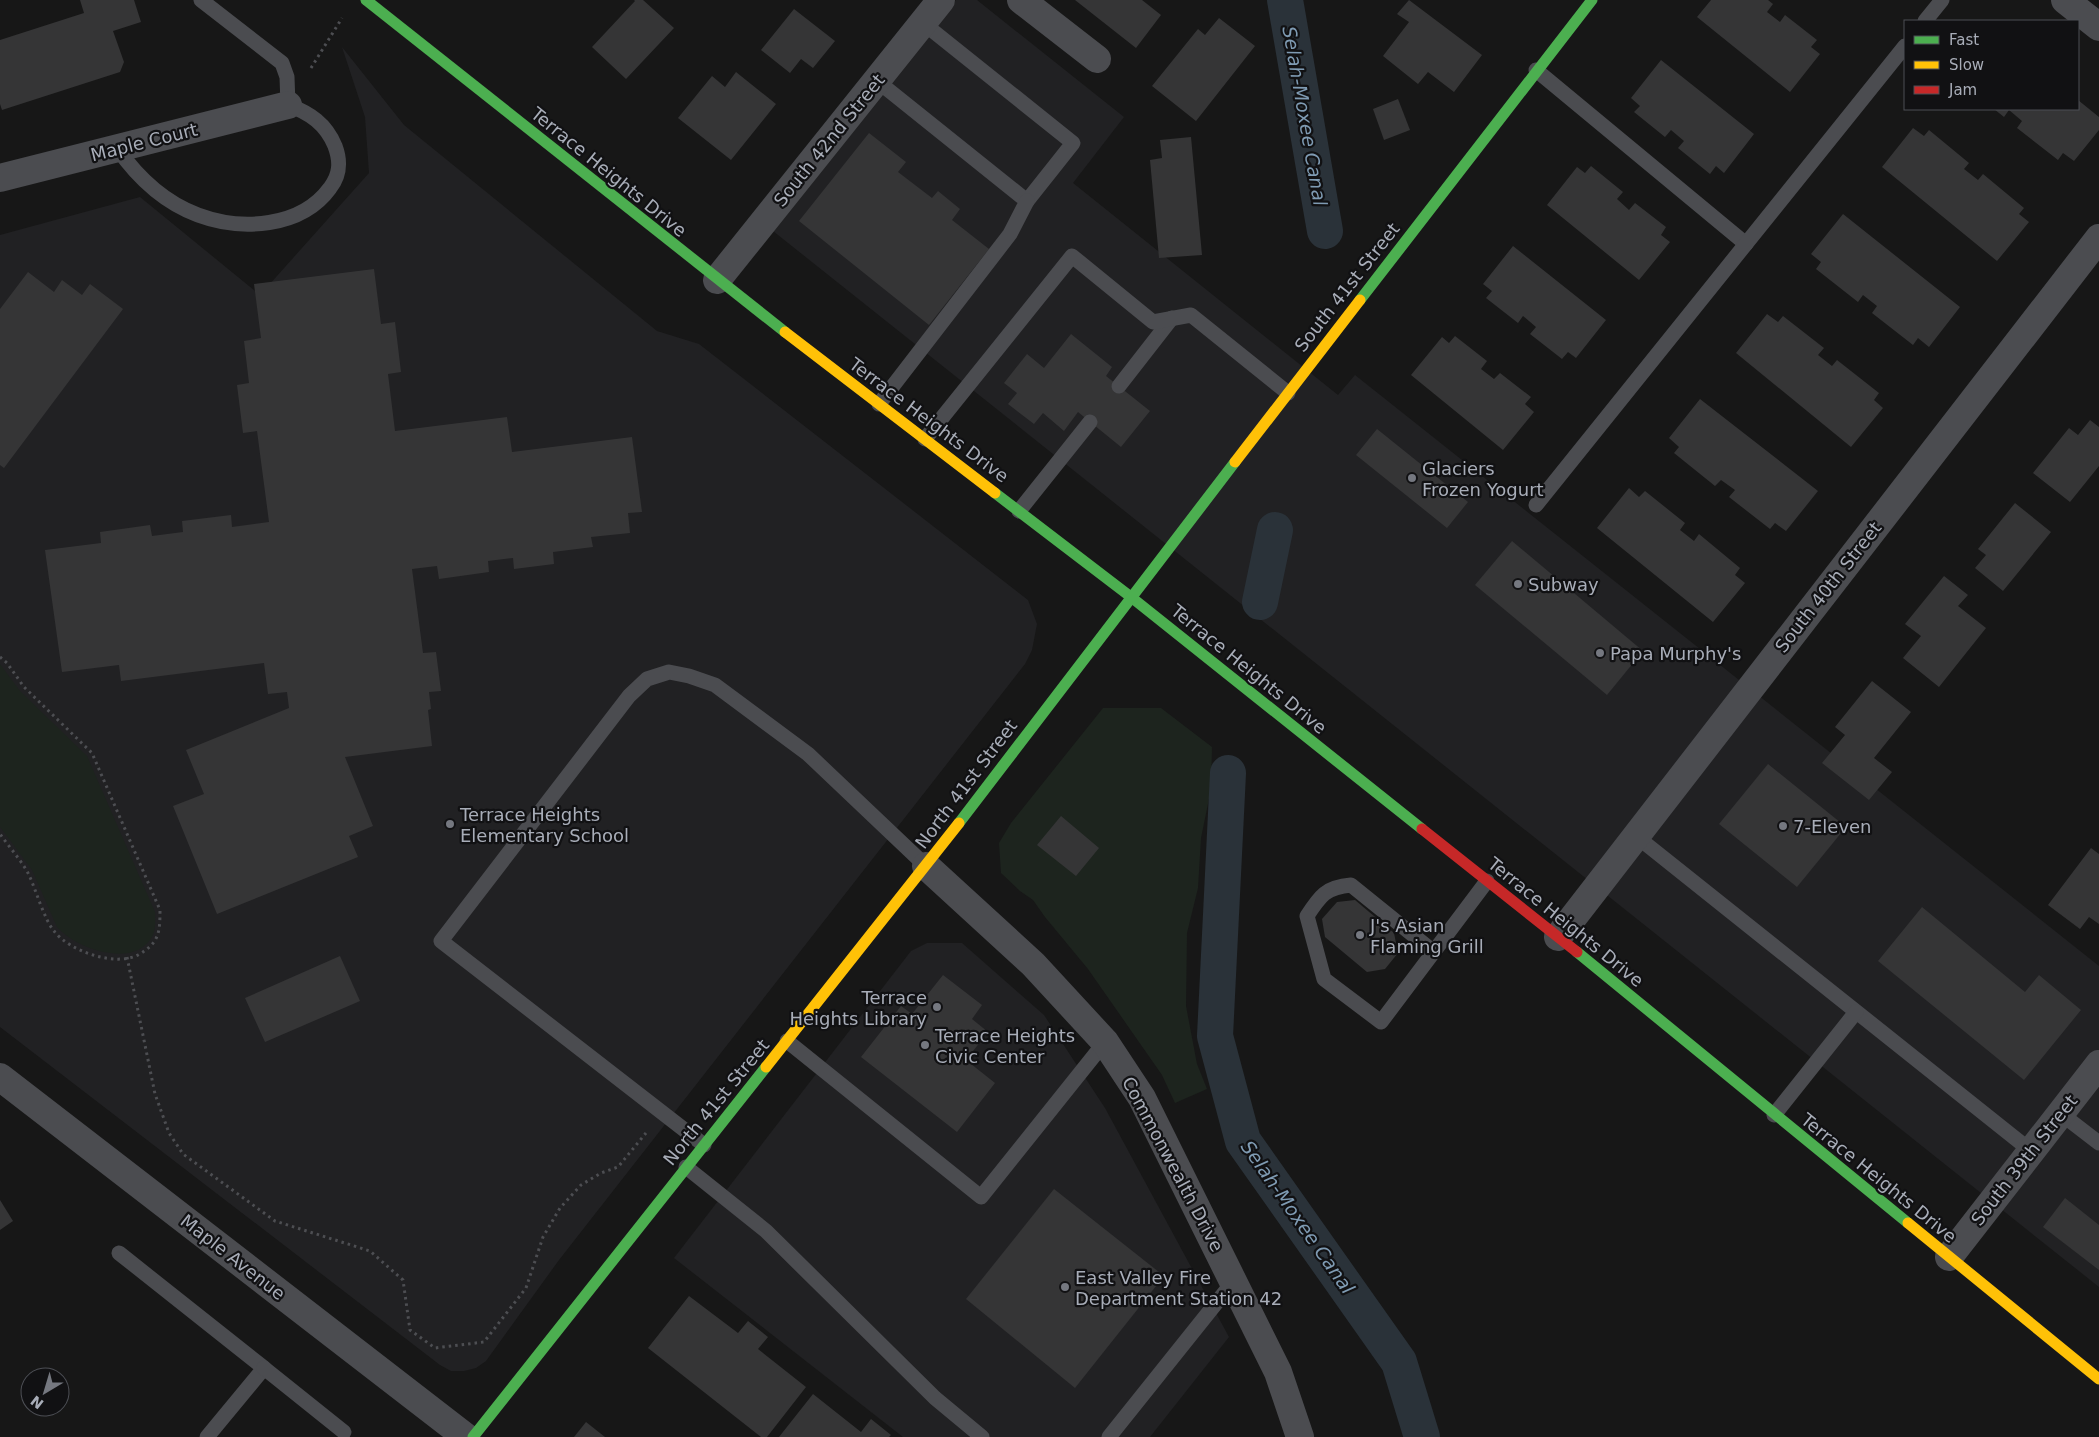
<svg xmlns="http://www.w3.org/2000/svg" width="2099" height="1437" viewBox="0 0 2099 1437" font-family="'DejaVu Sans',sans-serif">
<rect width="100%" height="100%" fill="#171717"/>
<g fill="#212123">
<polygon points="956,0 977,0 1124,117 1073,183 1338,395 1355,375 2099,966 2099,1287 773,231"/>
<polygon points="342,47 404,125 657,331 699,344 1028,600 1037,624 1032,650 1025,664 559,1260 486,1361 476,1368 464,1371 451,1371 440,1365 0,1027 0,235 140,197 260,295 369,173 365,117"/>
<polygon points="927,943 962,943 1044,1015 1105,1108 1229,1337 1150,1437 903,1437 674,1258 911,951"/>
</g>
<g fill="#1d241e">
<path d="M0 664 20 691 87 756 155 912C155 919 156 928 153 935 136 970 76 949 57 927L32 870 0 827Z"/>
<polygon points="1103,708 1161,708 1212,747 1211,789 1201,838 1198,888 1187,933 1186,1006 1197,1064 1207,1089 1175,1103 1162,1075 1088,969 1045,917 1033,900 1020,891 1001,873 999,843 1011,823"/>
</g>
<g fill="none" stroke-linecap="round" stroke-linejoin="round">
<g stroke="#2a3239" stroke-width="36">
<polyline points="1285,0 1325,231"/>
<polyline points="1260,602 1275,530"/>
<polyline points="1228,773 1215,1036 1243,1141 1399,1362 1422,1437"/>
</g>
</g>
<g fill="#353536">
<polygon points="80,0 134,0 141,22 113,31 124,62 120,72 2,110 0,104 0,40 84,13"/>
<polygon points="634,0 643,0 674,28 626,79 592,47 635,1"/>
<polygon points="1075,0 1142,0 1161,15 1136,48"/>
<polygon points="1409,0 1482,55 1454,92 1428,72 1418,84 1383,56 1409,22 1397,14"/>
<polygon points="1711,0 1768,0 1773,4 1767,12 1780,22 1785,15 1817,40 1811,47 1820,54 1790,92 1697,17"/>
<polygon points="794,9 835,41 813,68 801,59 790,73 761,50"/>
<polygon points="1219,18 1255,46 1196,121 1152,86 1198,29 1205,35"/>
<polygon points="1661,60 1754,134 1724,173 1716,166 1710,174 1678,148 1684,141 1671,130 1665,137 1634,112 1640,106 1631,98"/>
<polygon points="736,72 776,104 731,160 678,118 712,76 725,87"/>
<polygon points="1398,99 1410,130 1384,140 1373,109"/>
<polygon points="2078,100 2099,117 2099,130 2074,161 2063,153 2058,160 2017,128 2022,121 2009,110 2004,117 1994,109 2078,109"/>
<polygon points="1913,128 1924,136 1929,130 1969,163 1964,169 1978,180 1983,174 2024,208 2019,214 2029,222 1997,261 1882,167"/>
<polygon points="869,133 906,162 898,172 932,198 938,191 960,209 952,220 989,249 929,325 799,221"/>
<polygon points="1191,137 1202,255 1159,258 1150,160 1162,158 1160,140"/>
<polygon points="1591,166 1623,192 1617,199 1629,210 1635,203 1666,227 1661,235 1670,242 1639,280 1547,205 1577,167 1585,173"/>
<polygon points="1843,214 1960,307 1929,347 1918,338 1913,345 1872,313 1877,306 1863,295 1858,302 1816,269 1821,262 1811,254"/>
<polygon points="1513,246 1606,320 1576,358 1568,352 1562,359 1530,334 1536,327 1523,316 1518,323 1486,298 1492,291 1483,284"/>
<polygon points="374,269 381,324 395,322 401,372 388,374 395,431 507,417 512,452 632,437 642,512 628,513 630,533 591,537 593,547 553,552 554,564 514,569 513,558 488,561 489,572 439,579 437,566 412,569 423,653 436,652 441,691 429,692 431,709 428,710 432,746 345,757 373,826 349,836 358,857 217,914 173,806 204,794 186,750 289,708 287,692 268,694 264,663 121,681 119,665 62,672 45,550 101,543 100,532 150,525 152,536 183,532 182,521 231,515 232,527 269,522 257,431 243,433 237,385 249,383 244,341 261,338 254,284"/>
<polygon points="28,272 54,292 62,280 82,295 90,284 123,309 4,468 0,465 0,309"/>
<polygon points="1767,314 1778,322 1783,316 1824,348 1818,355 1832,366 1837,360 1879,393 1874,400 1883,408 1851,447 1736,353"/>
<polygon points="1071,334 1112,367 1106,376 1150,411 1121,447 1078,412 1064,431 1043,413 1034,424 1008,404 1017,393 1004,383 1027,354 1044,368"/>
<polygon points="1455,336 1487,361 1481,369 1494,379 1500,373 1531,397 1525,404 1534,412 1503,450 1411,375 1442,337 1449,343"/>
<polygon points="1700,399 1818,491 1786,531 1775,523 1770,529 1729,497 1735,490 1721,480 1715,486 1674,453 1679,447 1669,438"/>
<polygon points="2090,420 2099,427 2099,466 2070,502 2033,473 2069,428 2078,435"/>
<polygon points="1377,429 1468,502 1447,528 1356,455"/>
<polygon points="1629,488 1639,497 1645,491 1685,523 1680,530 1694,541 1699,534 1740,568 1735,575 1745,583 1713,622 1597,528"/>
<polygon points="2015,503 2051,532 2003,591 1975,568 1986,555 1978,549"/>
<polygon points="1512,541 1643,651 1607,695 1475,585"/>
<polygon points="1944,576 1968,595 1958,606 1986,628 1939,687 1903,658 1921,636 1905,624"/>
<polygon points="1872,681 1911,712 1874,758 1892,772 1869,800 1822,763 1845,735 1835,727"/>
<polygon points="1768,764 1846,827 1797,887 1719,824"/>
<polygon points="1061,816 1099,848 1076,876 1037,845"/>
<polygon points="2091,848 2099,854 2099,924 2089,917 2080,929 2048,905"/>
<polygon points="1355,900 1394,933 1398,953 1385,969 1367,972 1325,937 1322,919 1337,902"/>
<polygon points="1922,907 2025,992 2039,975 2081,1010 2024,1080 1878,961"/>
<polygon points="340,956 360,1001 265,1042 245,998"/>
<polygon points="943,975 982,1005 972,1019 988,1032 966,1060 995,1083 957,1132 861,1057 901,1006 912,1014"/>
<polygon points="1054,1189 1164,1276 1075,1388 966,1299"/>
<polygon points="2065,1198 2099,1225 2099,1270 2043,1227"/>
<polygon points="0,1200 13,1221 0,1230"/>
<polygon points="689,1296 738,1333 748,1321 768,1337 758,1349 806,1387 767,1437 761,1437 648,1348"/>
<polygon points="813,1394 861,1432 871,1419 891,1435 889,1437 779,1437"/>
<polygon points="586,1422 605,1437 574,1437"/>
</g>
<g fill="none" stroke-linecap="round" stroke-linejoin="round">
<g stroke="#4d4e52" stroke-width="3" stroke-dasharray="2.5 4" stroke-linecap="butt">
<polyline points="311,68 342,18"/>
<path d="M0 657 7 663 24 687 92 753 160 910C160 933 159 943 138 955 115 967 69 951 54 931 44 919 36 890 29 875 22 861 9 847 0 834"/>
<polyline points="127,957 155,1094 169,1133 183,1154 275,1221 370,1251 403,1280 410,1330 435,1348 484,1342 526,1288 543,1237 560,1208 581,1185 601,1173 618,1167 646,1133"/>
</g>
<g stroke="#4b4c50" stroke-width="15">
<polyline points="1925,21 1942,0"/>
<polyline points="1536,70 1746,244"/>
<polyline points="876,80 1027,201 1073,143 923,23"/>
<path d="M117 148C138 178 163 202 198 215 241 231 301 228 330 188 340 175 341 162 335 146 326 124 310 113 288 105L287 77 282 63 201 0"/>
<polyline points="1119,386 1172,318"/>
<polyline points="879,404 1010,234 1027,201"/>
<polyline points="925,439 1072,256 1153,322 1191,315 1288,393"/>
<polyline points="1536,505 1905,46"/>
<polyline points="1019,511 1090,422"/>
<polyline points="1636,836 2031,1151"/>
<path d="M1434 952 1351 885C1326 887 1320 896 1307 916L1324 979 1381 1022 1487 881"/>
<polyline points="787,1041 981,1197 1105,1042"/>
<polyline points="2060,1113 2099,1143"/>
<polyline points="1774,1115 1856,1012"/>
<polyline points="704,1145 441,941 629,696 647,679 669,672 689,676 715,685 808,754 926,866"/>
<polyline points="686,1167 766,1231 935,1398 982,1437"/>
<polyline points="119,1253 264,1368 207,1437"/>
<polyline points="264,1368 344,1432"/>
<polyline points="1109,1437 1233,1282"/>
</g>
<g stroke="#4b4c50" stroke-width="28">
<polyline points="1021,0 1097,59"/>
<polyline points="2065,0 2099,27"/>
<polyline points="0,178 288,105"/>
<polyline points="717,280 941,0"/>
<polyline points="926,866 1033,964 1105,1042 1142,1098 1278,1372 1300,1437"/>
<polyline points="1558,937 2099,238"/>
<polyline points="0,1077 466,1437"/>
<polyline points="1949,1257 2099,1064"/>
</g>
<g stroke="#4caf50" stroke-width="11">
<polyline points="366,0 785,332"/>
<polyline points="1360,300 1592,0"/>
<polyline points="995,493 1131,597 1422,829"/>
<polyline points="959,823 1235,462"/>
<polyline points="1577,952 1908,1223"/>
<polyline points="473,1437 766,1067"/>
</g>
<g stroke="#ffc107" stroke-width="11">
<polyline points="785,332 995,493"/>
<polyline points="1235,462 1360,300"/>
<polyline points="766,1067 959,823"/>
<polyline points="1908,1223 2099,1379"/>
</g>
<polyline stroke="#c62828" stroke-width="11" points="1422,829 1577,952"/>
</g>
<g fill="#757880" stroke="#111113" stroke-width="2">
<circle cx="1412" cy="478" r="5"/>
<circle cx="1518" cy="584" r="5"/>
<circle cx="1600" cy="653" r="5"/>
<circle cx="450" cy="824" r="5"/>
<circle cx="1783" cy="826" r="5"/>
<circle cx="1360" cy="935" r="5"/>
<circle cx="937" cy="1007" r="5"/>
<circle cx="925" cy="1045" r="5"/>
<circle cx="1065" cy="1287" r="5"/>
</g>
<g text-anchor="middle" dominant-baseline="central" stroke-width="4.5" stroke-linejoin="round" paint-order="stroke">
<g font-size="18" fill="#a8adb8" stroke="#111113">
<text transform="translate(829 140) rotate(-51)">South 42nd Street</text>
<text transform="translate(144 142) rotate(-14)">Maple Court</text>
<text transform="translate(609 172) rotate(39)">Terrace Heights Drive</text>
<text transform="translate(1347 287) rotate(-52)">South 41st Street</text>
<text transform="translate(929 420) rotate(37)">Terrace Heights Drive</text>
<text transform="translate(1828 587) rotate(-52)">South 40th Street</text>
<text transform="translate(1249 669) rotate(39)">Terrace Heights Drive</text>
<text transform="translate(966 784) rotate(-53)">North 41st Street</text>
<text transform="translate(1566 922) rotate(39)">Terrace Heights Drive</text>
<text transform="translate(716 1102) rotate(-51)">North 41st Street</text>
<text transform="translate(2024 1160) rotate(-52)">South 39th Street</text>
<text transform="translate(1173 1164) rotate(62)">Commonwealth Drive</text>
<text transform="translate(1879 1178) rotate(39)">Terrace Heights Drive</text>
<text transform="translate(233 1257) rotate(38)">Maple Avenue</text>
</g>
<g font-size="18" fill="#a8adb8" stroke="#111113" text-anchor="start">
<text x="1422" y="468">Glaciers<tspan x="1422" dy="21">Frozen Yogurt</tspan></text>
<text x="1528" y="584">Subway</text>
<text x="1610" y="653">Papa Murphy's</text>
<text x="460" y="814">Terrace Heights<tspan x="460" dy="21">Elementary School</tspan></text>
<text x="1793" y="826">7-Eleven</text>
<text x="1370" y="925">J's Asian<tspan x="1370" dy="21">Flaming Grill</tspan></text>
<text x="927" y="997" text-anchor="end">Terrace<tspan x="927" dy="21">Heights Library</tspan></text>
<text x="935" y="1035">Terrace Heights<tspan x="935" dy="21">Civic Center</tspan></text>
<text x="1075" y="1277">East Valley Fire<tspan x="1075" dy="21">Department Station 42</tspan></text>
</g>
<g font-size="19" font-style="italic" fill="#7f9bb3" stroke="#111113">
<text transform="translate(1305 116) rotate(80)">Selah-Moxee Canal</text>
<text transform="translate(1298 1217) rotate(55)">Selah-Moxee Canal</text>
</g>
</g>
<rect x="1904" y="20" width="175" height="90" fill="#111113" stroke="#4d4f55"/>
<rect x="1914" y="36" width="25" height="8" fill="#4caf50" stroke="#4d4f55"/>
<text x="1949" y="45" font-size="15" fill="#a8adb8">Fast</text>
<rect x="1914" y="61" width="25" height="8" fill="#ffc107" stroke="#4d4f55"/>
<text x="1949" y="70" font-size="15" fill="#a8adb8">Slow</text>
<rect x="1914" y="86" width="25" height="8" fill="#c62828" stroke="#4d4f55"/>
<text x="1949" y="95" font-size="15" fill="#a8adb8">Jam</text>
<g transform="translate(45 1392) rotate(218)"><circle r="24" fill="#111113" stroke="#4d4f55"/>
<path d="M0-4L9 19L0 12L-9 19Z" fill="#757880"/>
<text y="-8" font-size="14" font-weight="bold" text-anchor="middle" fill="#a8adb8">N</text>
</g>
</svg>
